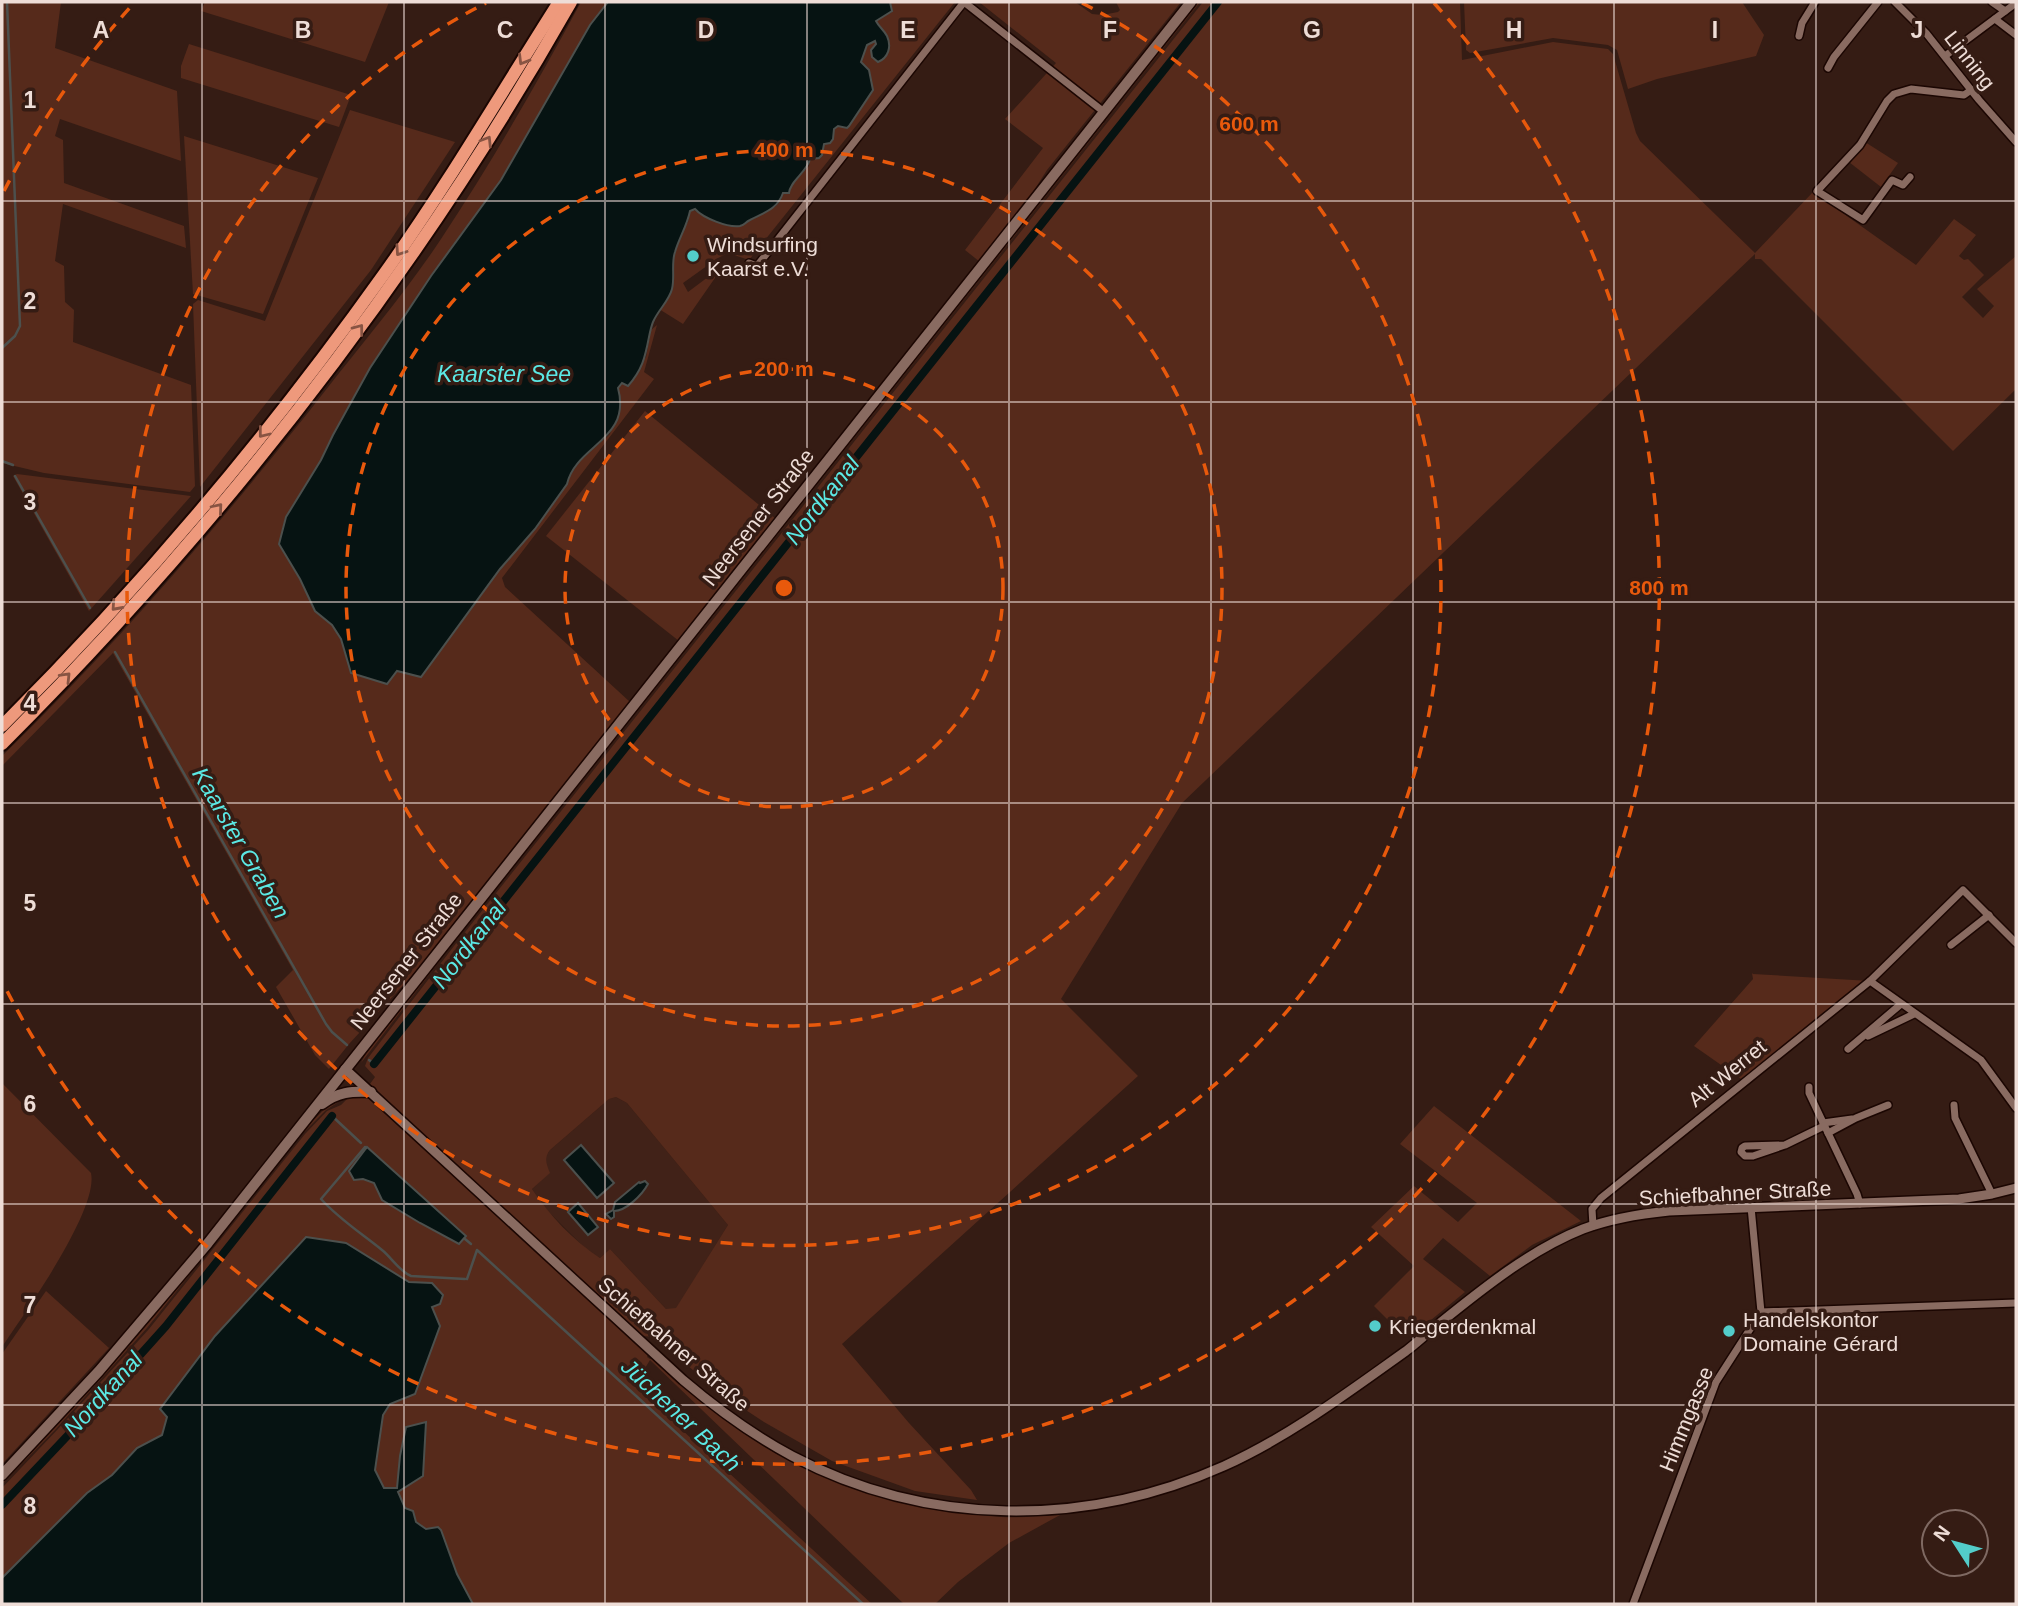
<svg xmlns="http://www.w3.org/2000/svg" width="2018" height="1606" viewBox="0 0 2018 1606" font-family="Arial,sans-serif">
<rect width="100%" height="100%" fill="#351c14"/>
<polygon fill="#412218" points="616,1097 627,1103 728,1225 676,1309 666,1309 610,1249 600,1258 586,1249 542,1205 532,1189 549,1173 546,1164 546,1156 550,1150 609,1099"/>
<g fill="#562a1b" fill-rule="evenodd">
<polygon points="2,2 61,2 55,48 177,91 181,161 60,119 55,136 63,140 64,183 184,226 186,248 63,204 55,261 64,266 65,302 74,310 73,342 191,385 195,486 190,492 44,473 2,463"/>
<polygon points="205,2 389,2 365,62 201,11"/>
<path d="M581 2H608L590 25 501 180 431 276 370 368 333 435 321 460 285 518 279 544 300 579 315 611 332 625 341 639 351 673 397 671 475 604 500 569 535 529 567 484V480L580 461 610 434 618 388 646 357 651 330 657 325 644 372 654 379 502 578 505 587 630 702 418 969 349 1044 329 1069 315 1055 276 987 293 970 113 653 2 766V756C120 641 224 520 325 391 364 341 406 292 441 239 492 162 537 83 581 2Z"/>
<path d="M890 2H955L749 260 734 255 732 251 718 258 683 283 688 292 724 265 683 324 659 309 670 295 674 268V255L680 233 688 222 690 212 692 209 710 220 735 226 743 225 776 206 781 200 783 193 809 166 810 158H819C823 154 822 148 824 143H830L834 130 838 126 846 128C853 122 857 113 863 106L862 56 865 52 867 45 875 41 876 44 872 57 882 29 878 25 876 21 892 12Z"/>
<polygon points="979,2 1075,2 1092,14 1102,15 1118,12 1120,10 1116,2 1181,2 1047,170 1024,206 980,262 965,250 1043,148 1005,119 1056,63"/>
<polygon points="1196,2 1200,2 1106,120 1103,119"/>
<path d="M1203 2H1460L1462 60 1553 42 1608 49 1613 54 1636 133 1640 141 1755 253 1813 192 1916 265 1954 219 1976 235 1959 256 1964 260 1968 259 1984 275 1962 297 1983 318 1994 306 1977 289 2016 256V389L1953 451 1761 259H1755V254L1182 803 1061 999 1138 1076 842 1344 909 1423 971 1490 977 1500 915 1491 832 1461 764 1422 717 1391 655 1337 642 1336 390 1104 370 1084 375 1077 365 1066 368 1058 454 946ZM616 1097 627 1103 728 1225 676 1308 666 1309 610 1249 600 1258C574 1241 549 1215 532 1189L550 1173C546 1163 544 1158 550 1150L609 1099Z"/>
<polygon points="1464,2 1742,2 1764,35 1756,56 1657,79 1628,89 1617,50 1608,45 1553,38 1470,53 1466,50"/>
<polygon points="189,44 351,95 339,127 181,78 181,66"/>
<polygon points="350,110 455,142 371,270 200,487 193,304 198,300 265,321"/>
<polygon points="1101,121 1104,123 452,945 361,1063 366,1053 451,942"/>
<polygon points="184,136 318,178 263,314 193,294"/>
<polygon points="1865,142 1898,163 1881,187 1849,162"/>
<polygon points="645,411 776,519 679,641 546,536"/>
<polygon points="17,474 191,496 89,611 13,476"/>
<polygon points="1752,973 1753,974 1870,981 1744,1081 1694,1046 1753,979"/>
<path d="M2 1083 91 1173C99 1210 24 1314 2 1347Z"/>
<path d="M362 1094 379 1106 648 1354 647 1357 650 1359 653 1358C684 1387 716 1416 752 1439 824 1486 916 1511 1001 1517 1020 1518 1040 1516 1060 1515L1009 1543 958 1582 935 1604H904L650 1360 634 1386 872 1604H473L457 1574 438 1527 426 1529 416 1522 413 1511 405 1508 397 1491 400 1456 397 1488H384L375 1470 383 1415 390 1404 431 1307 432 1283 409 1282 346 1243 306 1237 215 1336 161 1409 167 1417 162 1435 137 1448 112 1475 87 1493 2 1578V1488L57 1430 149 1329 305 1134 327 1111 341 1105 350 1096ZM367 1147 466 1236 459 1244 420 1223 382 1200 374 1183 350 1171Z"/>
<polygon points="346,1097 326,1110 303,1133 147,1328 56,1429 2,1484 2,1481 54,1427 144,1326 302,1131 333,1101"/>
<polygon points="1434,1106 1581,1221 1532,1245 1490,1276 1443,1238 1423,1259 1465,1292 1425,1325 1403,1335 1374,1306 1414,1266 1371,1227 1414,1186 1458,1222 1477,1203 1400,1144"/>
<polygon points="46,1291 109,1348 2,1464 2,1354"/>
</g>
<g fill="#061312" stroke="#4c504d" stroke-width="2">
<path d="M608 2H890L892 11 876 21C879 27 884 30 887 36 892 47 888 58 878 62L872 57 871 50 876 44 875 41 867 45 861 62 869 70 873 90 849 126 847 128 838 126 834 129 833 139 830 143 824 144 822 155 819 158 810 159C807 172 790 181 789 193H783C777 210 763 213 750 220 744 223 746 224 740 226 728 228 703 218 695 209L690 211C687 226 679 238 675 252 671 263 675 277 672 289 669 301 658 310 653 322 651 327 650 332 649 337 645 358 642 370 628 386L622 383 618 388C632 440 576 445 567 484L535 529 500 569 421 677 397 671 387 684 351 673 341 639 332 625 315 611 300 579 279 544 286 517 321 460 333 435 370 368 431 276 501 180 590 25Z"/>
<polygon points="581,1145 614,1183 597,1198 564,1160"/>
<polygon points="367,1147 466,1236 459,1244 420,1223 382,1200 374,1183 363,1179 354,1180 349,1171"/>
<path d="M645 1181 648 1184C642 1195 626 1211 614 1211V1217L611 1219 606 1214 613 1210 615 1202 639 1182 640 1183Z"/>
<polygon points="578,1203 598,1227 588,1235 568,1212"/>
<polygon points="306,1237 346,1243 409,1282 432,1283 443,1295 440,1304 432,1307 440,1326 415,1394 390,1404 383,1415 375,1470 384,1488 397,1488 400,1456 406,1427 426,1422 423,1476 398,1492 405,1508 413,1511 416,1522 426,1529 438,1527 441,1530 457,1574 473,1604 2,1604 2,1578 87,1493 112,1475 137,1448 162,1435 167,1417 160,1409 215,1336"/>
</g>
<g fill="none" stroke-linecap="round" stroke-linejoin="round">
<g stroke="#4c504d" stroke-width="2.5">
<polyline points="2,348 15,336 20,326 7,2"/>
<polyline points="2,461 13,465"/>
<polyline points="15,476 90,608"/>
<polyline points="115,652 326,1024 332,1032 347,1045"/>
<polyline points="479,933 482,936"/>
<polyline points="369,1060 374,1064"/>
<polyline points="332,1116 361,1143"/>
<path d="M366 1148 365 1147 321 1199C339 1219 361 1233 382 1250 392 1258 399 1271 411 1276L465 1279"/>
<polyline points="465,1239 471,1244"/>
<polyline points="467,1279 477,1250 863,1604"/>
</g>
<g stroke="#061312" stroke-width="8">
<polyline points="374,1064 1218,2"/>
<polyline points="2,1505 71,1432 166,1326 332,1116"/>
</g>
<g stroke="#1b0602" stroke-width="10">
<g id="minor">
<polyline points="1895,2 1926,33 1979,100 2016,142"/>
<polyline points="1992,2 2005,11"/>
<polyline points="1995,19 2016,35"/>
<polyline points="1799,36 1802,23 1815,2"/>
<polyline points="1945,56 2016,3"/>
<polyline points="1828,68 1834,57 1878,2"/>
<polyline points="1910,177 1903,185 1892,180 1863,220 1817,191 1860,145 1887,101 1894,94 1911,89 1964,95 1971,90"/>
<polyline points="749,263 757,266 964,2 1104,112"/>
<polyline points="1951,945 1989,915"/>
<polyline points="1870,981 1963,890 2016,943"/>
<polyline points="1868,1036 1914,1014"/>
<polyline points="1848,1049 1901,1004"/>
<polyline points="1809,1087 1809,1093 1857,1194 1860,1204"/>
<polyline points="1954,1105 1955,1118 1992,1194"/>
<polyline points="1823,1123 1852,1119"/>
<polyline points="1828,1133 1856,1118 1888,1105"/>
<polyline points="1785,1145 1753,1156 1745,1156 1741,1152 1742,1148 1745,1146 1785,1145 1824,1126"/>
<polyline points="1593,1226 1592,1209 1601,1198 1870,981 1981,1060 2016,1108"/>
<polyline points="1761,1312 2016,1303"/>
<polyline points="1633,1604 1716,1382 1761,1312 1751,1207"/>
</g>
</g>
<g stroke="#1b0602" stroke-width="12">
<path id="tertiary" d="M345 1069 683 1380C717 1409 753 1435 792 1456 927 1527 1085 1528 1224 1466 1290 1436 1347 1393 1406 1351 1418 1342 1428 1332 1440 1323 1482 1289 1532 1249 1583 1229 1610 1219 1639 1214 1669 1211L1959 1199 1992 1194 2016 1188"/>
</g>
<g stroke="#1b0602" stroke-width="13">
<g id="secondary">
<path d="M322 1104C338 1092 351 1091 371 1092"/>
<polyline points="2,1475 99,1371 208,1243 1191,2"/>
</g>
</g>
<g stroke="#1b0602" stroke-width="16">
<g id="motorway">
<path d="M2 726C141 587 270 434 384 274 447 186 501 93 559 2"/>
<path d="M2 744C223 523 417 273 571 2"/>
</g>
</g>
<use href="#minor" stroke="#896b61" stroke-width="7"/>
<use href="#tertiary" stroke="#896b61" stroke-width="9"/>
<use href="#secondary" stroke="#896b61" stroke-width="10"/>
<use href="#motorway" stroke="#ee997c" stroke-width="12"/>
</g>
<defs><path id="oneway-chevron" d="M-2-3.5L2.5 0L-2 3.5" fill="none" stroke-width="1.6" stroke-linecap="round" stroke-linejoin="round" transform="scale(1.75)"/></defs>
<g stroke="#885443">
<use href="#oneway-chevron" transform="translate(523 60) rotate(121)"/>
<use href="#oneway-chevron" transform="translate(487 141) rotate(-58)"/>
<use href="#oneway-chevron" transform="translate(400 251) rotate(124)"/>
<use href="#oneway-chevron" transform="translate(359 329) rotate(-53)"/>
<use href="#oneway-chevron" transform="translate(263 433) rotate(128)"/>
<use href="#oneway-chevron" transform="translate(218 508) rotate(-50)"/>
<use href="#oneway-chevron" transform="translate(116 606) rotate(132)"/>
<use href="#oneway-chevron" transform="translate(66 677) rotate(-46)"/>
</g>
<path fill="none" stroke="#eeddd7" stroke-width="2" stroke-opacity="0.55" d="M202 2V1604M404 2V1604M605 2V1604M807 2V1604M1009 2V1604M1211 2V1604M1413 2V1604M1614 2V1604M1816 2V1604M2 201H2016M2 402H2016M2 602H2016M2 803H2016M2 1004H2016M2 1204H2016M2 1405H2016"/>
<g fill="none" stroke="#e8590c" stroke-width="3.5" stroke-dasharray="12 9">
<circle cx="784" cy="588" r="219"/>
<circle cx="784" cy="588" r="438"/>
<path d="M1082 3A657 657 0 1 1 486 3"/>
<path d="M4 191A875 875 0 0 1 134 3M1434 3A875 875 0 1 1 4 985"/>
</g>
<g fill="#53cdca" stroke="#351c14" stroke-width="2.5">
<circle cx="693" cy="256" r="7"/>
<circle cx="1375" cy="1326" r="7"/>
<circle cx="1729" cy="1331" r="7"/>
</g>
<g text-anchor="middle" dominant-baseline="central" stroke-width="7" stroke-linejoin="round" paint-order="stroke">
<g font-size="21" fill="#eeddd7" stroke="#351c14">
<text transform="translate(1970 60) rotate(52)">Linning</text>
<text transform="translate(758 517) rotate(-52)">Neersener Straße</text>
<text transform="translate(406 961) rotate(-52)">Neersener Straße</text>
<text transform="translate(1727 1073) rotate(-39)">Alt Werret</text>
<text transform="translate(1735 1193) rotate(-3)">Schiefbahner Straße</text>
<text transform="translate(674 1344) rotate(41)">Schiefbahner Straße</text>
<text transform="translate(1686 1419) rotate(-68)">Himmgasse</text>
</g>
<g font-size="21" fill="#eeddd7" stroke="#351c14" text-anchor="start">
<text x="707" y="244">Windsurfing<tspan x="707" dy="24">Kaarst e.V.</tspan></text>
<text x="1743" y="1319">Handelskontor<tspan x="1743" dy="24">Domaine Gérard</tspan></text>
<text x="1389" y="1326">Kriegerdenkmal</text>
</g>
<g font-size="23" font-style="italic" fill="#5be8e4" stroke="#351c14">
<text x="504" y="374">Kaarster See</text>
<text transform="translate(822 500) rotate(-52)">Nordkanal</text>
<text transform="translate(241 843) rotate(60)">Kaarster Graben</text>
<text transform="translate(469 944) rotate(-52)">Nordkanal</text>
<text transform="translate(103 1394) rotate(-48)">Nordkanal</text>
<text transform="translate(681 1415) rotate(43)">Jüchener Bach</text>
</g>
</g>
<g font-size="23" text-anchor="middle" font-weight="bold" fill="#eeddd7" stroke="#351c14" stroke-width="7" stroke-linejoin="round" paint-order="stroke">
<text x="101" y="38">A</text>
<text x="303" y="38">B</text>
<text x="505" y="38">C</text>
<text x="706" y="38">D</text>
<text x="908" y="38">E</text>
<text x="1110" y="38">F</text>
<text x="1312" y="38">G</text>
<text x="1514" y="38">H</text>
<text x="1715" y="38">I</text>
<text x="1917" y="38">J</text>
<text x="30" y="108">1</text>
<text x="30" y="309">2</text>
<text x="30" y="510">3</text>
<text x="30" y="711">4</text>
<text x="30" y="911">5</text>
<text x="30" y="1112">6</text>
<text x="30" y="1313">7</text>
<text x="30" y="1514">8</text>
</g>
<circle cx="784" cy="588" r="10" fill="#e8590c" stroke="#351c14" stroke-width="3.5"/>
<g font-size="21" text-anchor="middle" font-weight="bold" fill="#e8590c" stroke="#351c14" stroke-width="7" stroke-linejoin="round" paint-order="stroke">
<text x="1249" y="131">600 m</text>
<text x="784" y="157">400 m</text>
<text x="784" y="376">200 m</text>
<text x="1659" y="595">800 m</text>
</g>
<rect width="2018" height="1606" fill="none" stroke="#eeddd7" stroke-width="7"/>
<g transform="translate(1955 1543) rotate(306)"><circle r="33" fill="#351c14" stroke="#7f6962" stroke-width="2"/>
<path d="M0-5L12 26L0 18L-12 26Z" fill="#53cdca"/>
<text y="-10" font-size="19" font-weight="bold" text-anchor="middle" fill="#eeddd7">N</text>
</g>
</svg>
